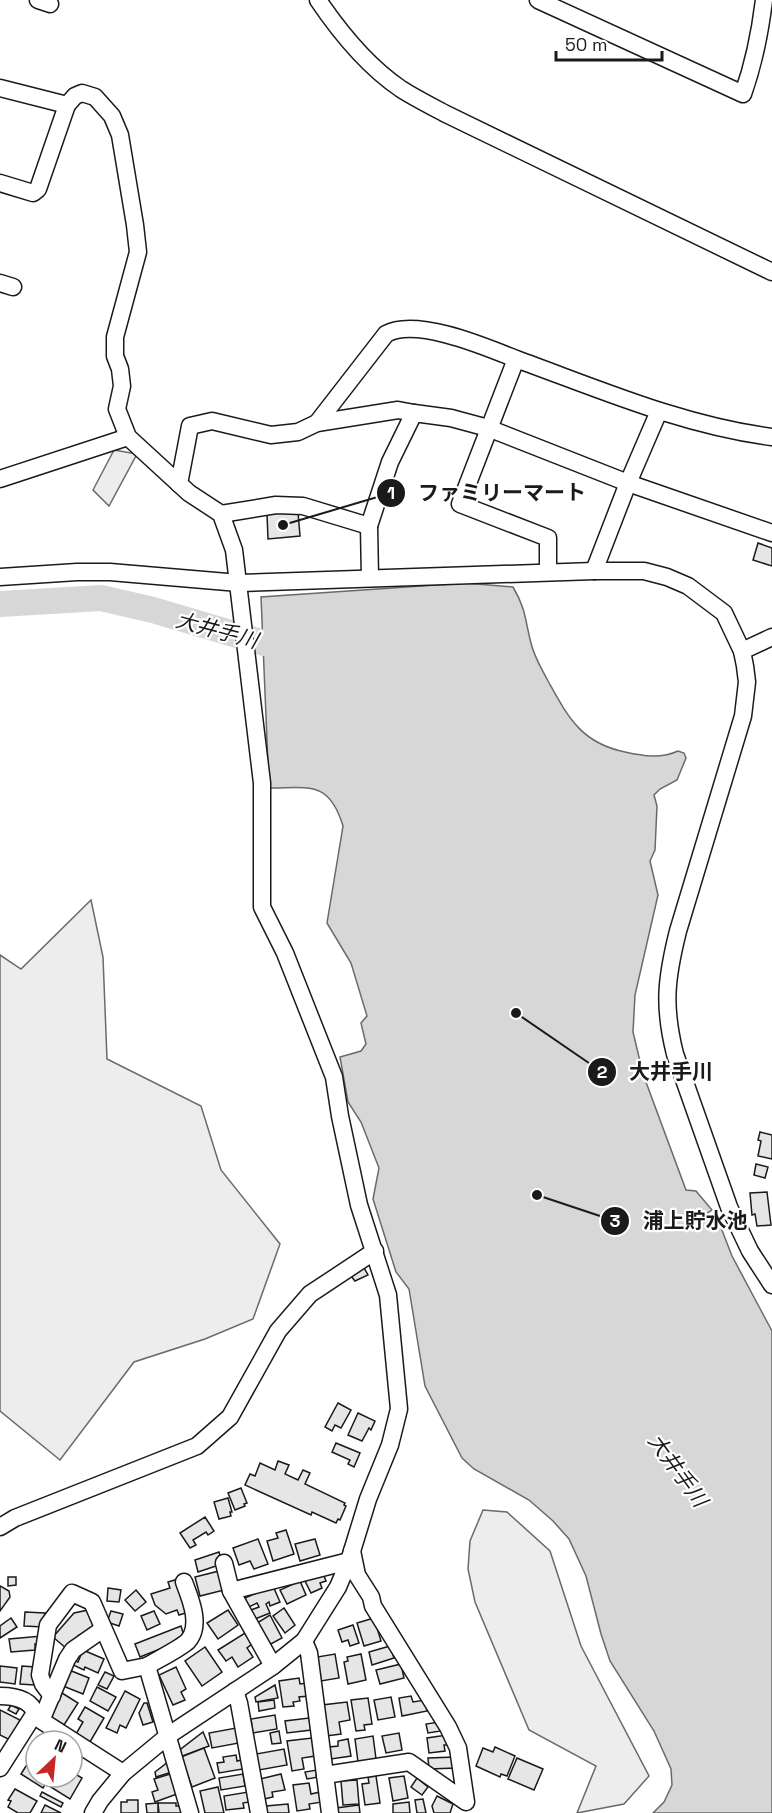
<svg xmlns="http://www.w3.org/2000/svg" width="772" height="1813" viewBox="0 0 772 1813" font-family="'Space Grotesk','Noto Sans JP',sans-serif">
<rect width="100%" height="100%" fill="#fff"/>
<g fill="#ededed" stroke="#6a6a6a" stroke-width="1.5">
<polygon points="114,450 137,454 109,506 93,490"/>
<polygon points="91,900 103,957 107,1059 201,1106 221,1170 280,1244 253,1319 205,1339 134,1362 60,1460 0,1411 0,955 21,969"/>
<polygon points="483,1510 507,1512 550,1551 581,1646 649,1776 624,1804 577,1813 596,1766 529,1730 475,1602 468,1569 470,1541"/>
</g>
<path fill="#d7d7d7" stroke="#6a6a6a" stroke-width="1.5" d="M465 583 513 587C526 609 525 620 531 643 534 657 542 669 548 681 568 717 581 743 625 752 643 756 661 759 678 751L684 753 686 758 677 780 660 789 654 795 657 806 655 850 650 861 658 895 635 995 633 1032 643 1074 686 1190 696 1191 712 1210 706 1214V1218L717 1225 718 1220 732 1256 772 1331V1813H653L664 1802 672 1785 671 1769 654 1731 610 1661 601 1634 586 1576 569 1539 553 1521 529 1500 474 1469 462 1458 425 1386 409 1289 396 1272 373 1199 379 1168 361 1122 348 1102 340 1057 361 1051 366 1044 361 1023 367 1016 351 963 327 923 343 826C329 780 309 788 269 788L261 597Z"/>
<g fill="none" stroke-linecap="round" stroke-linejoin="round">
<polyline stroke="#d7d7d7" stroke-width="26" points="0,604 101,598 153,610 264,643 296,643"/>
</g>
<g fill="#e6e6e6" stroke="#1a1a1a" stroke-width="1.5">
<polygon points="298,512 300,536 268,539 267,514"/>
<polygon points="758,543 772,548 772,566 753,560"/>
<polygon points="760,1132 772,1135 772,1159 758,1156 761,1141 758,1140"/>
<polygon points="756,1164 768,1167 765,1178 754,1175"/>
<polygon points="767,1192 771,1225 757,1226 755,1214 752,1215 750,1193"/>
<polygon points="363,1266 368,1275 355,1281 351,1276"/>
<polygon points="338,1403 351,1410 341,1428 335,1425 332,1431 325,1427"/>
<polygon points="358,1413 375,1421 371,1430 369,1428 362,1441 348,1435"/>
<polygon points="336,1443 360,1453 354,1467 348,1464 350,1460 332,1452"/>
<polygon points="278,1461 289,1465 285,1474 298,1480 303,1470 310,1473 305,1484 345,1503 344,1505 346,1506 340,1520 338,1519 336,1523 312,1512 311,1515 245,1485 250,1474 255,1476 260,1463 275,1470"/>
<polygon points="241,1488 247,1503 244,1504 245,1506 235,1510 228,1493"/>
<polygon points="228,1498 232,1512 230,1512 231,1516 219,1519 214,1502"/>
<polygon points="205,1517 214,1531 208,1535 206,1532 193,1540 196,1545 190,1548 180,1533"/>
<polygon points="286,1530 294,1554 273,1561 267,1541 278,1538 276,1533"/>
<polygon points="258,1539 268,1564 254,1569 250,1561 239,1565 233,1548"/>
<polygon points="315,1539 320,1555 300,1561 295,1544"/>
<polygon points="219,1552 222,1564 198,1572 195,1560"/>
<polygon points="219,1571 224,1590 200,1596 195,1577"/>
<polygon points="323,1573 326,1581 320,1583 322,1588 311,1593 305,1581"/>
<polygon points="8,1577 16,1577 16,1585 8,1586"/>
<polygon points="178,1579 189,1612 179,1615 177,1610 166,1614 155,1605 151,1594 170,1588 168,1582"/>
<polygon points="300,1581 306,1595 287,1604 280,1590"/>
<polygon points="0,1586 9,1591 10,1597 0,1611"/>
<polygon points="273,1586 280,1602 270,1606 269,1602 266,1604 270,1613 255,1619 251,1610 259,1607 257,1603 249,1607 245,1598"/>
<polygon points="108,1588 121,1590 119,1602 107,1601"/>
<polygon points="136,1590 146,1602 135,1611 125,1600"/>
<polygon points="98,1608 103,1630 79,1635 67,1649 53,1637 74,1613"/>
<polygon points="284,1608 295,1625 285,1633 273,1616"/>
<polygon points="228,1610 238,1625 218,1639 207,1623"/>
<polygon points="111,1611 123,1614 119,1626 107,1622"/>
<polygon points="154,1611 160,1624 147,1630 141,1616"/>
<polygon points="25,1612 45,1613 44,1627 24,1626"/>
<polygon points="270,1615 282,1638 269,1645 257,1623"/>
<polygon points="11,1618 17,1627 0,1638 0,1626"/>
<polygon points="374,1618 381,1641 364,1646 357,1623"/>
<polygon points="353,1625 359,1643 350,1646 348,1640 342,1642 338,1630"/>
<polygon points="181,1626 185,1639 140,1657 135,1644"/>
<polygon points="245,1633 252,1644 247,1648 253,1657 238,1667 232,1657 226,1661 218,1650"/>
<polygon points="42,1636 42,1644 35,1644 35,1650 11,1652 9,1639"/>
<polygon points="390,1646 394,1658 372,1665 369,1652"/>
<polygon points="205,1647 222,1672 202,1686 185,1661"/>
<polygon points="83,1650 104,1659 98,1673 85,1667 84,1670 71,1664 73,1660 78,1662"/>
<polygon points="335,1654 339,1678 321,1681 317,1657"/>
<polygon points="361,1654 366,1680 348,1684 344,1662 348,1661 347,1657"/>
<polygon points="401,1664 404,1678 380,1684 376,1670"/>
<polygon points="0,1666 17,1668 15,1684 0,1682"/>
<polygon points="22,1666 35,1667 34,1685 20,1684"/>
<polygon points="176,1667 186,1689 181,1692 185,1700 173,1705 159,1675"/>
<polygon points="69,1670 89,1678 83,1694 63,1686"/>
<polygon points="105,1672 114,1676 107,1689 98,1685"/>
<polygon points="299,1678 300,1684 307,1683 309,1696 299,1697 300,1701 293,1702 294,1706 283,1707 279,1681"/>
<polygon points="275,1685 278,1698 256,1702 255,1697"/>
<polygon points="97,1687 116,1697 108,1711 90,1701"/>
<polygon points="125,1691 140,1699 126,1728 120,1725 117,1733 106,1728"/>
<polygon points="62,1693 78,1703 64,1725 48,1715"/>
<polygon points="411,1696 413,1702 425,1700 427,1711 402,1716 399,1698"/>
<polygon points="391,1697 395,1717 378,1720 374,1700"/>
<polygon points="368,1698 372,1724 364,1725 365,1730 356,1731 351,1700"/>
<polygon points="274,1700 275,1708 259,1711 258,1702"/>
<polygon points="347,1702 350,1720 339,1722 341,1734 326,1736 322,1705"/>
<polygon points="144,1703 147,1703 153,1722 143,1725 139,1713"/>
<polygon points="11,1705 19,1709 16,1714 8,1710"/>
<polygon points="85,1707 104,1718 90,1742 76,1734 83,1722 78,1719"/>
<polygon points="0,1710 20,1720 10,1740 0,1735"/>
<polygon points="275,1715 277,1729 253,1733 251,1719"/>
<polygon points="309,1718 311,1730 287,1733 285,1721"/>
<polygon points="439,1722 441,1731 428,1733 426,1724"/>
<polygon points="236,1728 239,1743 212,1748 209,1733"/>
<polygon points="279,1731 281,1743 272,1744 270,1733"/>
<polygon points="203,1732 209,1746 180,1757 177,1752"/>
<polygon points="399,1733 402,1750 386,1753 382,1736"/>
<polygon points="447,1735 448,1745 444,1745 445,1751 429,1753 427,1738"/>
<polygon points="373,1736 376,1759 358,1762 355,1739"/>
<polygon points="312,1738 315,1756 302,1758 304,1769 292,1771 287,1741"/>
<polygon points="348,1739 351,1756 331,1759 329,1747 338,1746 338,1741"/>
<polygon points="495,1747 515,1756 507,1776 501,1774 500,1777 476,1766 483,1748 493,1752"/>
<polygon points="204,1748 215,1778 192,1787 181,1757"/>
<polygon points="284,1749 287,1765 259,1770 256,1754"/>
<polygon points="33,1755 36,1756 36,1777 50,1777 43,1788 21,1774"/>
<polygon points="236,1755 237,1761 242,1760 243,1769 219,1773 217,1763 224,1762 223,1757"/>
<polygon points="455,1757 456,1768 429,1769 428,1758"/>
<polygon points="517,1758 543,1769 534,1790 508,1779"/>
<polygon points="168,1762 172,1772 156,1777 155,1772"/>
<polygon points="317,1770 319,1777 307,1779 305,1772"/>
<polygon points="72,1772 82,1778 70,1799 46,1784 51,1777 72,1777"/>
<polygon points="170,1774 177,1794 155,1802 152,1792 158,1790 154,1779"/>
<polygon points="243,1774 245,1786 221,1790 219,1778"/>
<polygon points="281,1774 285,1790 272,1792 273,1797 264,1799 260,1779"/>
<polygon points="376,1776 380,1803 365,1805 362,1784 369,1783 368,1777"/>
<polygon points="404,1776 408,1798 393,1801 389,1778"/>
<polygon points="417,1778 428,1787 422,1795 411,1787"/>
<polygon points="357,1780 359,1804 343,1805 341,1781"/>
<polygon points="309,1783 311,1794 320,1792 322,1802 309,1804 310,1809 297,1811 293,1785"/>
<polygon points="218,1787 224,1813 205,1813 200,1791"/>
<polygon points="15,1789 37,1801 30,1813 18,1813 8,1807 11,1801 8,1800"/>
<polygon points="42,1792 63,1803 61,1807 40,1796"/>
<polygon points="248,1792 249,1802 243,1803 244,1808 226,1810 224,1796"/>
<polygon points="437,1796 453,1804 450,1813 434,1813 432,1806"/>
<polygon points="423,1799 426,1813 417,1813 415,1800"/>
<polygon points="127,1800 138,1800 138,1813 121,1813 121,1802 127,1802"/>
<polygon points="409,1802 410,1813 393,1813 393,1804"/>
<polygon points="158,1803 176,1803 176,1806 182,1806 182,1813 159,1813"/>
<polygon points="158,1803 158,1813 147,1813 146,1804"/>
<polygon points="288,1804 289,1813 267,1813 266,1806"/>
<polygon points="45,1805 61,1813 41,1813"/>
<polygon points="359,1805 360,1813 337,1813 336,1808"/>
</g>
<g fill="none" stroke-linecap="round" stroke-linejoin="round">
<g stroke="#1a1a1a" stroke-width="19">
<g id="minor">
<polyline points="38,0 50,4"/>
<path d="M318 0C341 34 367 66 401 89 415 98 431 106 446 114L772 272"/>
<path d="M538 0 743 94C754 63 760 33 764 0"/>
<polyline points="0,88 67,105 75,96 82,93 95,97 112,116 120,135 135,225 138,252 115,337 115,356 120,369 122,386 117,409 128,437 189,493 221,514 234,550 262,783 262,907 285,953 334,1077 340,1116 359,1205 388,1295 399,1409 390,1445 368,1499 349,1561 338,1587 304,1641 273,1666 169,1735 123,1773 100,1801 93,1813"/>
<polyline points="0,183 33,193 38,189 67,105"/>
<polyline points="0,283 13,287"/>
<path d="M317 423 386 334C416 317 486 347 516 359"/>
<polyline points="0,479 128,437"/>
<polyline points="179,484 190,426 212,421 271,435 298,432 317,423 398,410 414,413"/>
<polyline points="221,514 276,505 303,506 369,526"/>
<polyline points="594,571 628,483 659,411"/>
<path d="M548 572V538L460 504 516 359C599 389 684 426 772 437"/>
<path d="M0 577 77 572H110L239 583 594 571H644L667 577 688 586 724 613 742 651 745 666 747 682 743 716 678 931C666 979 663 1006 675 1054L729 1207 750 1251 772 1285"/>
<polyline points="370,578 369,526 390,462 414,413 451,418 488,428 628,483 772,533"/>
<polyline points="742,651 772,637"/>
<polyline points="0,1527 15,1518 197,1446 230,1417 278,1331 310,1294 375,1251"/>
<polyline points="224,1563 231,1591 273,1666"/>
<polyline points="231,1591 349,1561"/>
<polyline points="304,1641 309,1653 330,1813"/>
<path d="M147 1666C157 1660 181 1648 188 1641 202 1625 190 1598 184 1582"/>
<polyline points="235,1691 239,1703 259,1813"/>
<path d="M0 1696C14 1696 30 1699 35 1713L43 1716 67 1659 73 1650 103 1629"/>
<polyline points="52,1696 43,1684 40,1675 48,1625 72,1593 92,1602 122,1671 147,1666 190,1813"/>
<polyline points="0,1768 35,1713 42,1721 123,1773"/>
<polyline points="325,1775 409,1762 466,1802 458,1748 448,1727 373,1606 371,1597 357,1575 352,1551"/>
</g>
</g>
<use href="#minor" stroke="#fff" stroke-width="16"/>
</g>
<g text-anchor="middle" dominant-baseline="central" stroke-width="4.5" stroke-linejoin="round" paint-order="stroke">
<g font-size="21" font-style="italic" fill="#1a1a1a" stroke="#fff">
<text transform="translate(217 630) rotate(15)">大井手川</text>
<text transform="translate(678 1470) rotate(54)">大井手川</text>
</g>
</g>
<path fill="none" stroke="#1a1a1a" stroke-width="2" d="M283 525L391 493M516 1013L602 1072M537 1195L615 1221"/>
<g fill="#1a1a1a" stroke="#fff" stroke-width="2">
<circle cx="283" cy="525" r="6"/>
<circle cx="516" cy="1013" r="6"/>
<circle cx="537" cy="1195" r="6"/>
<circle cx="391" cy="493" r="15"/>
<circle cx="602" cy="1072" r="15"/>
<circle cx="615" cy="1221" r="15"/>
</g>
<g font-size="18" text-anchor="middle" font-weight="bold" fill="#fff">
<text x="391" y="499">1</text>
<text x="602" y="1078">2</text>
<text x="615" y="1227">3</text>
</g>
<g font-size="21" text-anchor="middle" font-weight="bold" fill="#1a1a1a" stroke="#fff" stroke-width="4.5" stroke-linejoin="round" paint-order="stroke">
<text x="502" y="500">ファミリーマート</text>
<text x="671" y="1079">大井手川</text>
<text x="695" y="1228">浦上貯水池</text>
</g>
<g transform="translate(54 1759) rotate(26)"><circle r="28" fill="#ffffff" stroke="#a3a3a3" stroke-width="1.5"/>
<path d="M0-4.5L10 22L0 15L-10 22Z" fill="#c62828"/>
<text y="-9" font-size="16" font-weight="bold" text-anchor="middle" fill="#1a1a1a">N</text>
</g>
<path d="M556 51v9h106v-9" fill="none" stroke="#1a1a1a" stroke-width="3"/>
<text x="565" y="51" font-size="18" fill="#1a1a1a" stroke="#ffffff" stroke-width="4.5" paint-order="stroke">50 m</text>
</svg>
